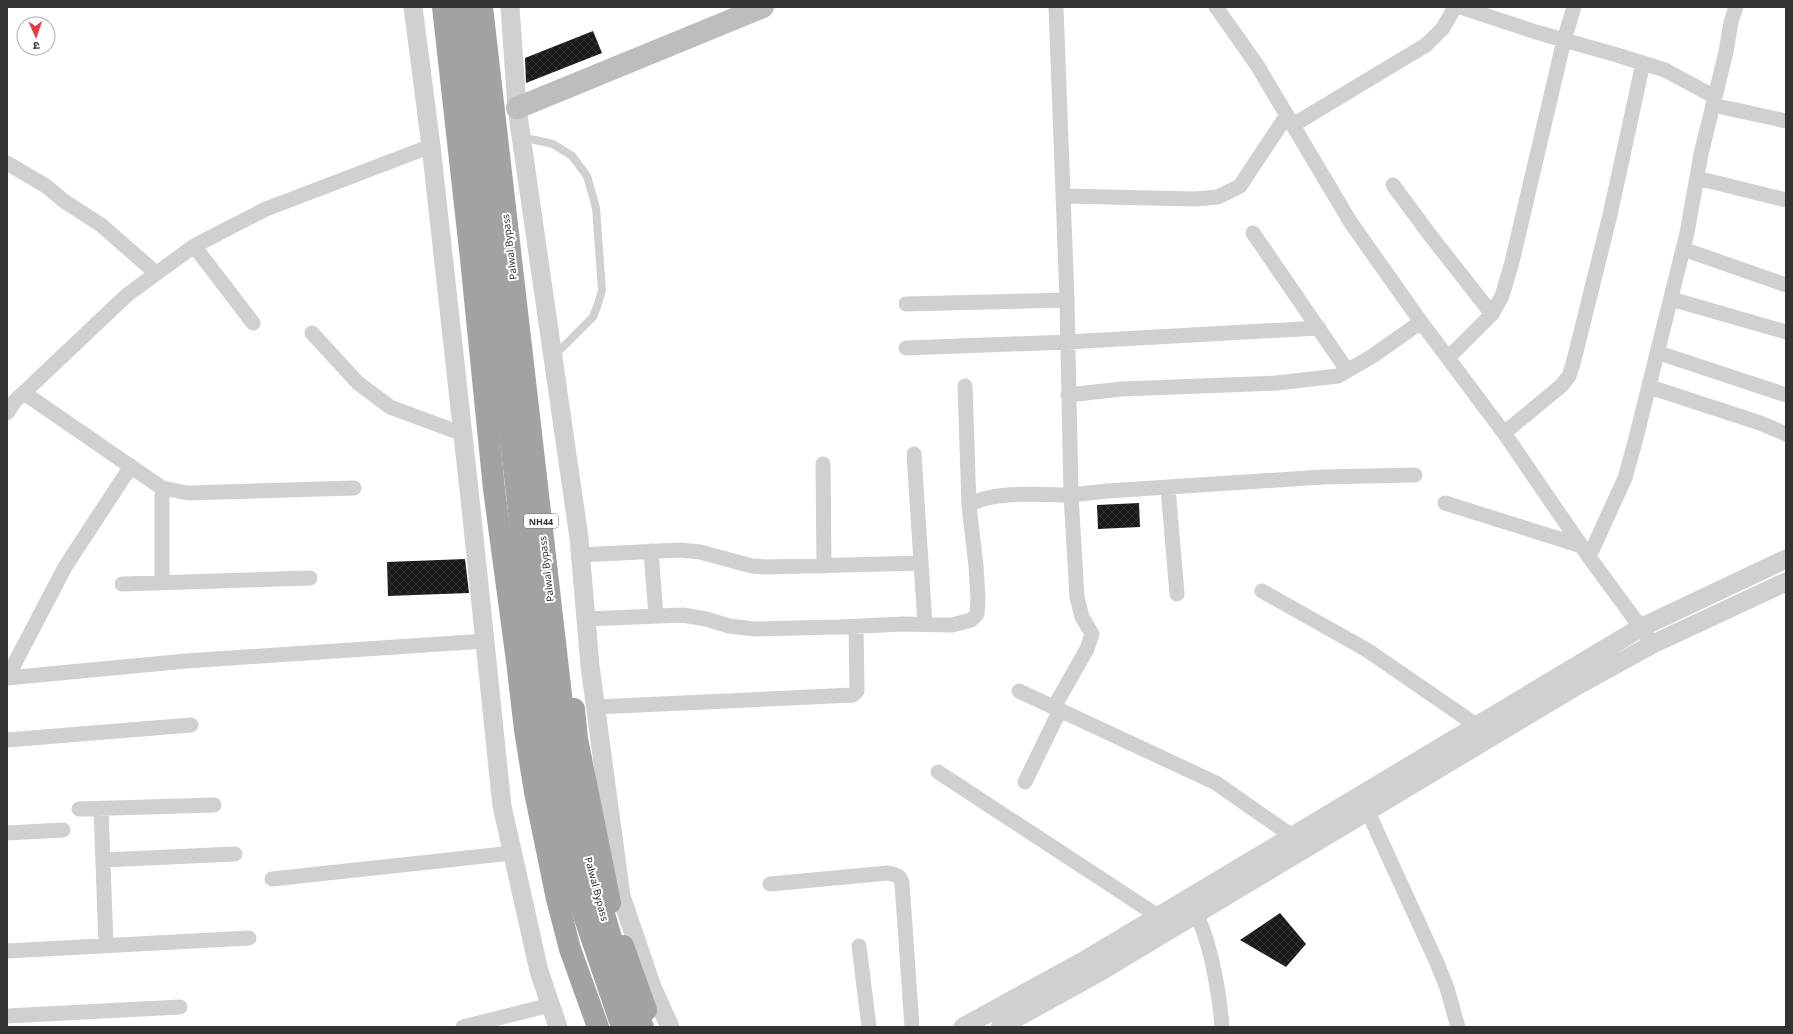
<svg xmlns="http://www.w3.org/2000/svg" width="1793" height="1034" font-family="'Noto Sans','Noto Sans Devanagari',sans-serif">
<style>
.building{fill:url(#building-cross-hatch)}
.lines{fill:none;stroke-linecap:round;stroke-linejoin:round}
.service{stroke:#d0d0d0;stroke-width:8}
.minor{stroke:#d0d0d0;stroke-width:15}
.tertiary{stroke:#d0d0d0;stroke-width:19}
.secondary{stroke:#bdbdbd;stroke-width:22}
.trunk{stroke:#a2a2a2;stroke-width:22}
.trunk-bridge{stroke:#a2a2a2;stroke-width:22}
.labels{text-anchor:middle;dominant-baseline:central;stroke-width:4;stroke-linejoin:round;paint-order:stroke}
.shield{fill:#fff;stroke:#707070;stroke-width:1}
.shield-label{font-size:9px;font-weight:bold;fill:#333}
.street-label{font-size:10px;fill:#333;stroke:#fff}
</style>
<defs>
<pattern id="building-cross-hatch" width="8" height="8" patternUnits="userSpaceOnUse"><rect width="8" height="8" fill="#1a1a1a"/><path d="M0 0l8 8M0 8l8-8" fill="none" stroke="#333"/></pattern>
</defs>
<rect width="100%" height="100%" fill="#fff"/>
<path class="building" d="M593 31 602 53 526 83 525 58Z
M1139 503 1140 527 1098 529 1097 505Z
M465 559 469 593 388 596 387 562Z
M1280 913 1306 944 1286 967 1240 940Z"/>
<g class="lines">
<path class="service" d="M521 137 553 144 572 156 587 176 596 208 602 290 598 304 593 317 554 356"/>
<path class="minor" d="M1460 7 1536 32 1617 55 1665 70 1715 97
M1713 105 1786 121
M1293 125 1426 45 1443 28 1455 7
M7 163 46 186 64 201 101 225 156 273
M1697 178 1786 200
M1393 185 1430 235 1492 314
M1064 196 1195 199 1218 197 1240 186 1287 115
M1253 233 1347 370
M194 246 253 323
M1683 249 1786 285
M1671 299 1786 332
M906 304 1067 300
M1421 322 1504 433 1589 557
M312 333 358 383 390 407 463 434
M906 348 1067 342 1319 328
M1659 353 1786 395
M1448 358 1492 314 1502 296 1512 262 1564 40 1574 7
M965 386 969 506
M1650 387 1760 423 1786 434
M24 393 162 488 188 493 354 488
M1068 395 1122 389 1276 383 1338 376 1371 357 1421 322 1351 223 1257 65 1216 7
M7 413 15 401 127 295 194 246 266 209 431 146
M1504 433 1561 386 1569 376 1573 364 1610 215 1643 63
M914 454 925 624
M823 464 824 566
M162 488V583
M1168 488 1177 594
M1445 503 1582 546
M651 551 656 616
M580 555 680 550 700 552 752 566 766 567 921 563
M122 584 310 578
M1262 591 1367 650 1476 725 1484 732
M586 619 683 615 706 619 729 626 755 629 840 627 903 624 952 625 971 620 977 614 978 599 976 566 969 506C988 490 1046 495 1071 495L1067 300 1056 7
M1647 636 1589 557 1625 478 1635 442 1687 233 1701 154 1726 52 1731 22 1736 7
M7 678 186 661 485 641
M7 678 65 567 131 466
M1019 691 1216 783 1292 836
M596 707 853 695 857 691V688L856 627
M1054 707 1087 649 1092 634 1082 617 1077 597 1071 495 1107 491 1323 477 1415 475
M7 740 191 725
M938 772 1158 916
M1025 782 1060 710
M1362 802 1368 812 1437 963 1447 988 1458 1027
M79 809 214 805
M101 809 106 945
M7 833 63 830
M103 860 235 854
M272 879 512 853
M770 884 888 873C896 875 900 875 902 883L912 1027
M1191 904C1210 936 1219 990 1222 1027
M859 946 869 1027
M7 951 249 938
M7 1016 180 1007
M463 1027 550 1005"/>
<path class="tertiary" d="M413 7 431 146 471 508 502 806 539 971 558 1027
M510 7 517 108 579 538 590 666 621 896 652 987 670 1027
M963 1027 1087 959 1640 628 1786 559
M1000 1027 1096 974 1573 688 1653 644 1786 582"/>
<path class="secondary" d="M517 108 763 7"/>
<path class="trunk" d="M443 7 471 259 494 489 517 661 525 730 535 792 557 899 570 949 598 1027
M574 709 577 739 610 903
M623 946 646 1010"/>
<path class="trunk-bridge" d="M461 7 535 650 555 786 578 898 622 1027
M482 7 567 747 592 873 624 982 643 1027"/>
</g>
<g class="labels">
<rect class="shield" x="524" y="514" width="34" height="14" rx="3"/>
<g class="shield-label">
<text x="541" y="521">NH44</text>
</g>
<g class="street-label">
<text transform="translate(509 247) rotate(-97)">Palwal Bypass</text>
<text transform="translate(546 569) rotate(-97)">Palwal Bypass</text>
<text transform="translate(597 889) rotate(75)">Palwal Bypass</text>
</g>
</g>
<rect width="1793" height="1034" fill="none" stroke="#333333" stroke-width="16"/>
<g transform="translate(36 36) rotate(177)"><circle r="19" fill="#ffffff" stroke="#adadad"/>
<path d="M0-3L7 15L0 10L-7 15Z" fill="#e63946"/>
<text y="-6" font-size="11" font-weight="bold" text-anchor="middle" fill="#333333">उ</text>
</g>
</svg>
